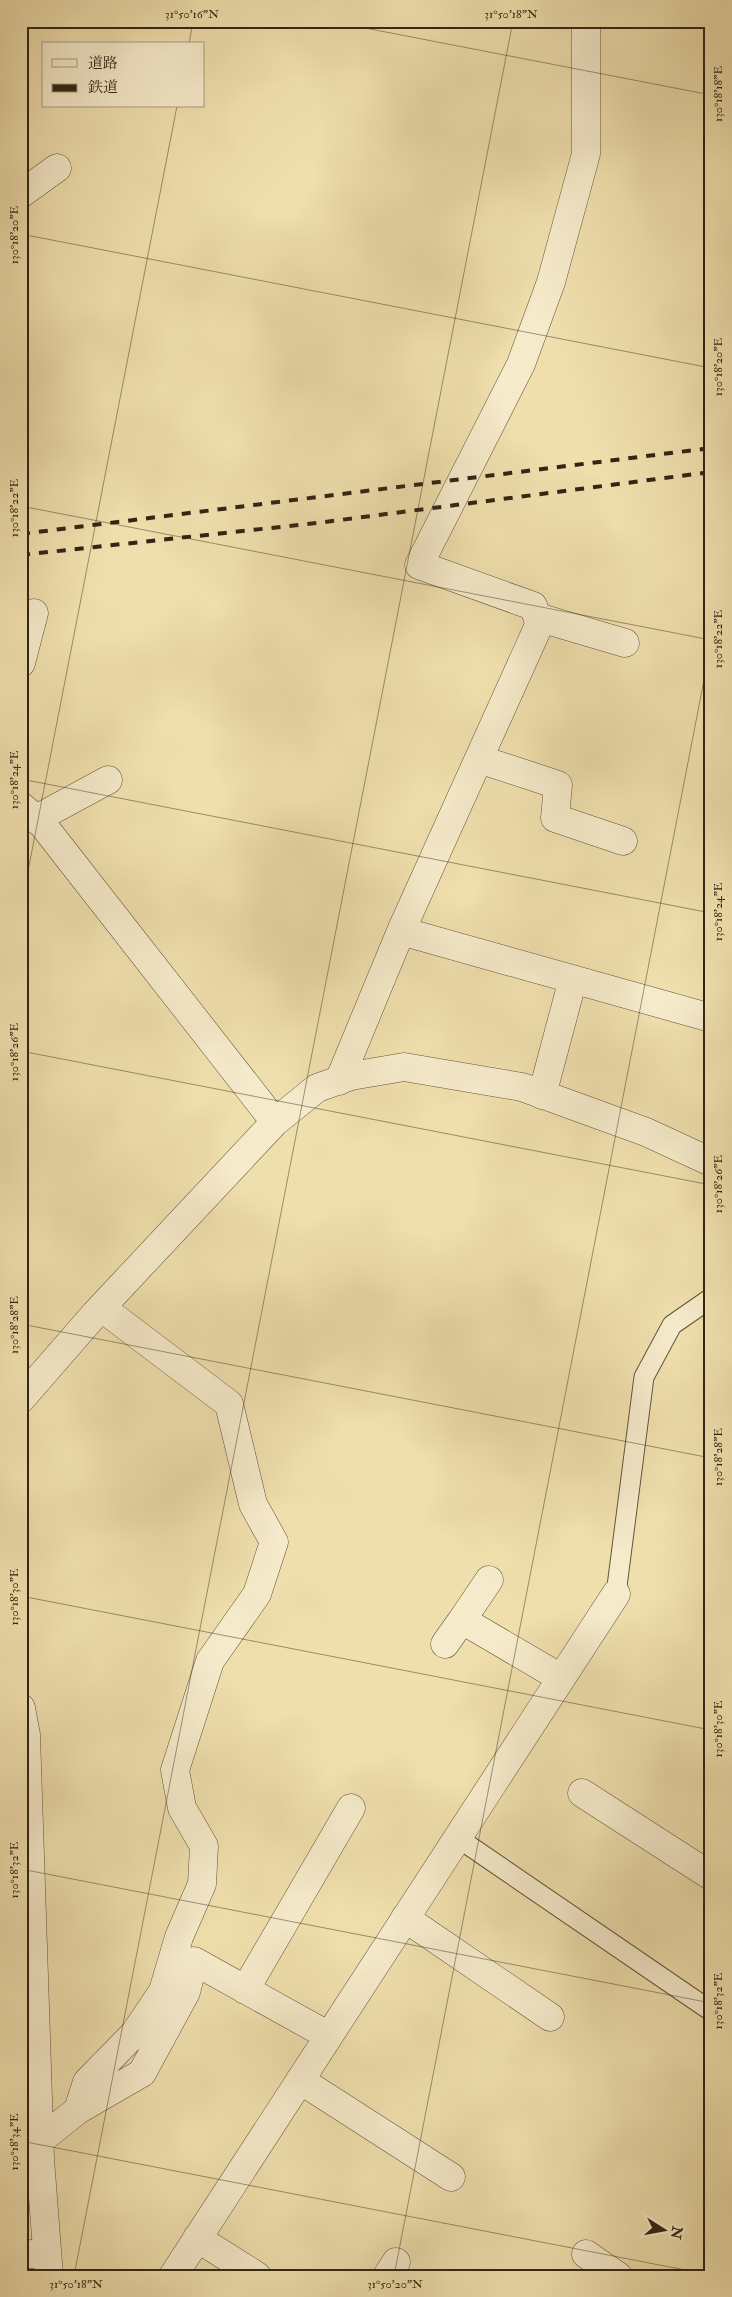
<svg xmlns="http://www.w3.org/2000/svg" width="732" height="2297" font-family="'IM FELL Double Pica','Noto Serif JP',serif">
<style>
.lines{fill:none;stroke-linecap:round;stroke-linejoin:round}
.lane-casing{stroke:#61543a;stroke-width:21}
.street-casing{stroke:#61543a;stroke-width:29}
.secondary-casing{stroke:#322513;stroke-width:29}
.lane{stroke:#f5eaca;stroke-width:19}
.street{stroke:#f5eaca;stroke-width:28}
.secondary{stroke:#f5eaca;stroke-width:28}
.rail{stroke:#322513;stroke-width:4;stroke-dasharray:9 9;stroke-linecap:butt}
.ticks{fill:none;stroke:#322513;stroke-width:1;stroke-opacity:0.45}
.neatline{fill:none;stroke:#322513;stroke-width:2}
.ticks-label{font-size:12px;text-anchor:middle;fill:#322513}
</style>
<rect width="100%" height="100%" fill="#efdfad"/>
<filter id="stains"><feTurbulence type="fractalNoise" baseFrequency=".004" numOctaves="4"/><feColorMatrix values="0 0 0 0 .2 0 0 0 0 .09 0 0 0 0 .02 0 0 0 .5 -.17"/></filter>
<radialGradient id="worn" r=".72"><stop offset=".6" stop-color="#630" stop-opacity="0"/><stop offset="1" stop-color="#630" stop-opacity=".3"/></radialGradient>
<g class="lines">
<g class="lane-casing">
<path id="lane" d="M616 1594 644 1377 672 1325 711 1298
M458 1838 711 2011"/>
</g>
<g class="street-casing">
<path id="street" d="M21 194 57 168
M537 617 625 643
M21 663 34 613
M479 759 558 785 555 818 623 841
M21 806 43 825 275 1122
M36 819 108 780
M401 931 711 1018
M339 1081 401 931 540 623 533 606 419 565 521 364 551 282 586 154V21
M542 1095 573 979
M21 1399 95 1314 275 1122 317 1088 351 1076 404 1067 522 1087 646 1132 711 1162
M489 1580 462 1620 561 1678
M445 1644 462 1620
M21 1708 26 1735 40 2159 49 2276
M582 1793 711 1876
M405 1918 550 2017
M245 1990 351 1808
M300 2080 451 2177
M78 2110 87 2082 134 2034 163 1991 179 1937 202 1884 204 1846 182 1808 175 1770 210 1661 257 1594 274 1542 253 1504 229 1404 102 1308
M39 2141 78 2110 142 2073 186 1992 194 1961 329 2036
M197 2238 257 2276
M586 2254 618 2276
M173 2276 616 1594
M387 2276 396 2262"/>
</g>
<g class="secondary-casing">
<path id="secondary" d="M21 2255 45 2253"/>
</g>
<use href="#lane" class="lane"/>
<use href="#street" class="street"/>
<use href="#secondary" class="secondary"/>
<path class="rail" d="M21 534 711 448
M21 555 317 523 711 472"/>
</g>
<path class="ticks" d="M329 21 711 95M189 44 193 21M21 234 711 368M21 506 711 640M21 779 711 913M21 907 177 106M21 1051 711 1185M21 1324 711 1458M21 1596 711 1730M21 1869 711 2003M21 2141 711 2275M74 2276 513 21M394 2276 711 644"/>
<rect width="732" height="2297" fill="none" stroke="#efdfad" stroke-width="55"/>
<rect x="42" y="42" width="162" height="65" fill="#f5eaca" stroke="#a79b81"/>
<rect x="52" y="59" width="25" height="8" fill="#f5eaca" stroke="#a79b81"/>
<text x="88" y="68" font-size="15" fill="#322513">道路</text>
<rect x="52" y="84" width="25" height="8" fill="#322513" stroke="#a79b81"/>
<text x="88" y="92" font-size="15" fill="#322513">鉄道</text>
<g transform="translate(664 2230) rotate(101)" stroke="#f5eaca" stroke-width="4" paint-order="stroke">
<path d="M0-4L9 19L0 12L-9 19Z" fill="#322513"/>
<text y="-8" font-size="14" font-weight="bold" text-anchor="middle" fill="#322513">N</text>
</g>
<rect x="28" y="28" width="676" height="2242" class="neatline"/>
<g class="ticks-label">
<text x="192" y="18">31°50'16"N</text>
<text x="511" y="18">31°50'18"N</text>
<text transform="translate(718 94) rotate(-90)" y="4">130°18'18"E</text>
<text transform="translate(14 235) rotate(-90)" y="4">130°18'20"E</text>
<text transform="translate(718 367) rotate(-90)" y="4">130°18'20"E</text>
<text transform="translate(14 508) rotate(-90)" y="4">130°18'22"E</text>
<text transform="translate(718 639) rotate(-90)" y="4">130°18'22"E</text>
<text transform="translate(14 780) rotate(-90)" y="4">130°18'24"E</text>
<text transform="translate(718 912) rotate(-90)" y="4">130°18'24"E</text>
<text transform="translate(14 1052) rotate(-90)" y="4">130°18'26"E</text>
<text transform="translate(718 1184) rotate(-90)" y="4">130°18'26"E</text>
<text transform="translate(14 1325) rotate(-90)" y="4">130°18'28"E</text>
<text transform="translate(718 1457) rotate(-90)" y="4">130°18'28"E</text>
<text transform="translate(14 1597) rotate(-90)" y="4">130°18'30"E</text>
<text transform="translate(718 1729) rotate(-90)" y="4">130°18'30"E</text>
<text transform="translate(14 1870) rotate(-90)" y="4">130°18'32"E</text>
<text transform="translate(718 2001) rotate(-90)" y="4">130°18'32"E</text>
<text transform="translate(14 2142) rotate(-90)" y="4">130°18'34"E</text>
<text x="76" y="2288">31°50'18"N</text>
<text x="395" y="2288">31°50'20"N</text>
</g>
<rect width="100%" height="100%" filter="url(#stains)"/>
<rect width="100%" height="100%" fill="url(#worn)"/>
</svg>
